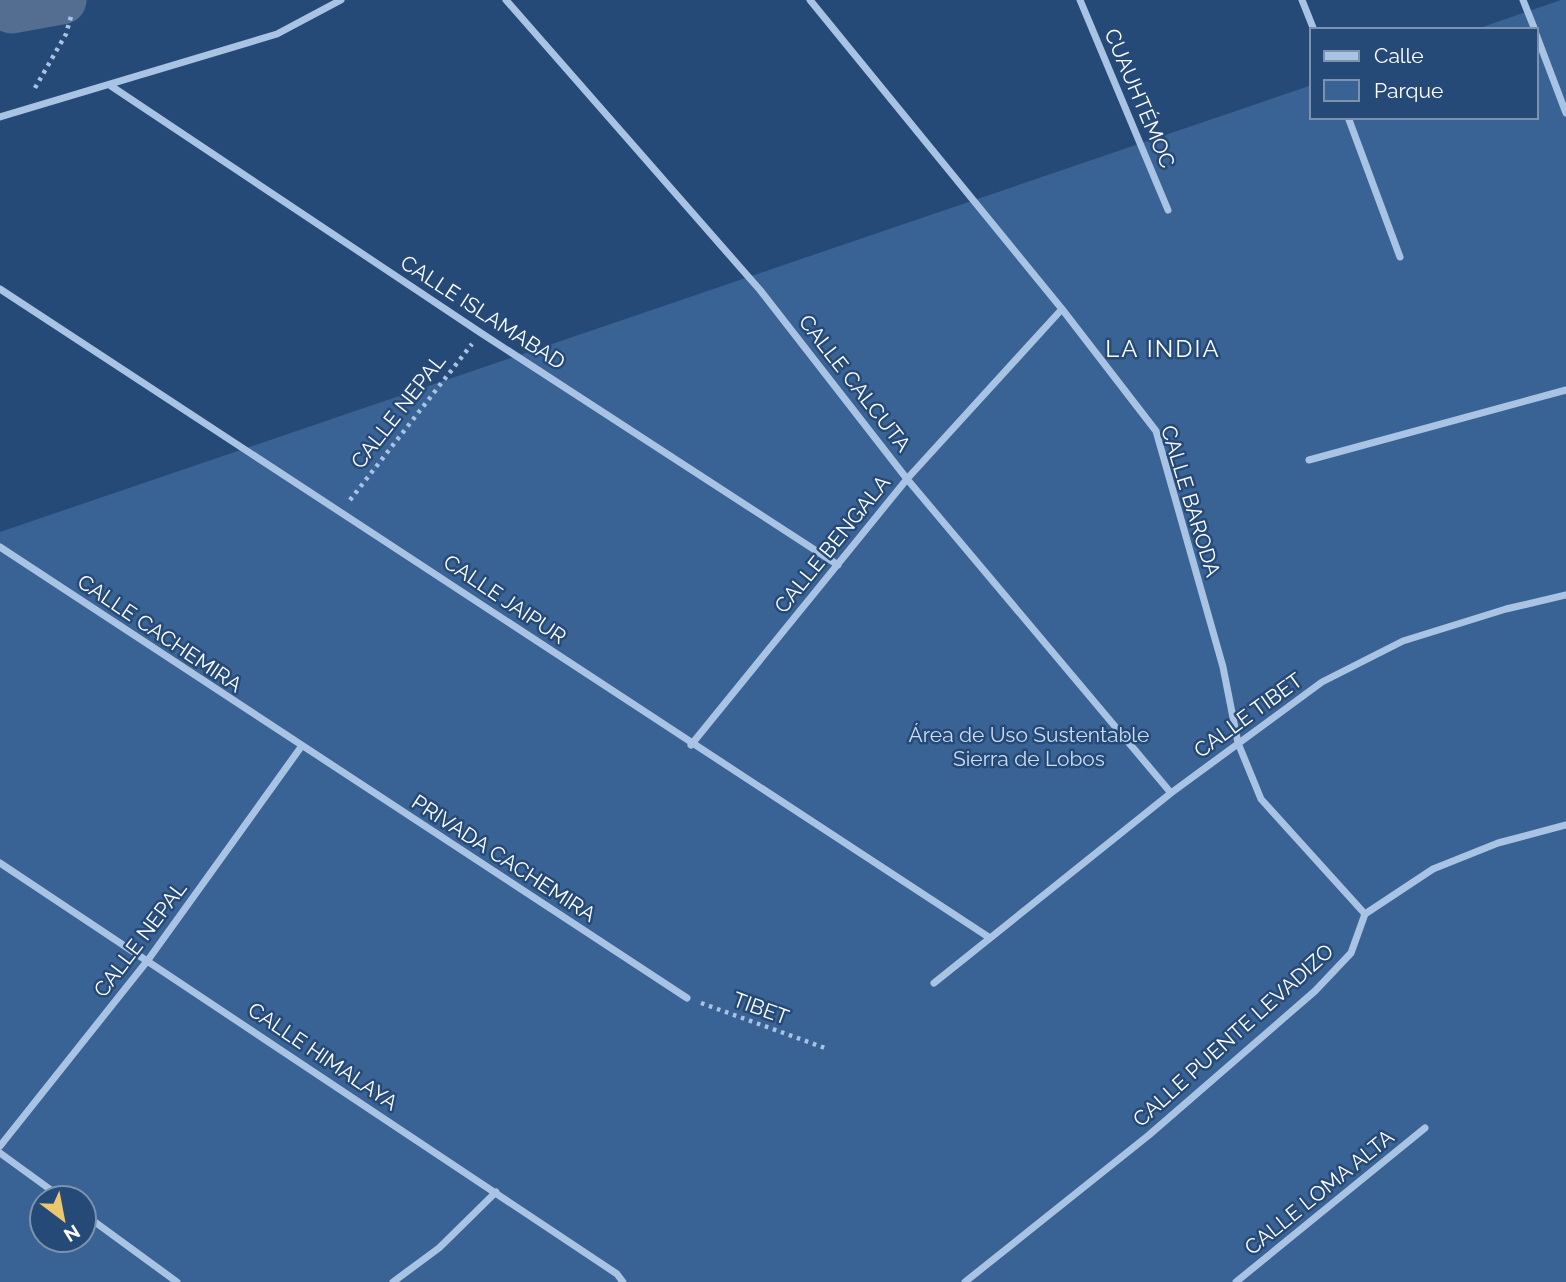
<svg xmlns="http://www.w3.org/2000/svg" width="1566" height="1282" font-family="Raleway,sans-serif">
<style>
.green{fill:#3a6395;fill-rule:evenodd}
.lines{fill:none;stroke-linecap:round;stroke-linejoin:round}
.river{stroke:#536e90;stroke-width:49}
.path{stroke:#a8c3e3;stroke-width:4.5;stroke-dasharray:3.5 5;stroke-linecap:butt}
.street{stroke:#a8c3e3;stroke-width:7}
.labels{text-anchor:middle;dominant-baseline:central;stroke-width:5;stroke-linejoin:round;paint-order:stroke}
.street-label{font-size:21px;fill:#fff;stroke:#264a78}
.park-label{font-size:21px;fill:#caddf2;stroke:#264a78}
.quarter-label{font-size:24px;letter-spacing:2px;fill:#fff;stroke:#264a78}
</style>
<rect width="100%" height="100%" fill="#264a78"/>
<path class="green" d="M1561 0H1566V1282H0V532L1312 85V117H1536V30H1474ZM42 1198H84V1240H42Z"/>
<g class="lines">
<path class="river" d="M0 5 12 9 62 0"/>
<path class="path" d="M35 88 66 34 72 13
M350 500 472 344
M701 1003 825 1048"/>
<path class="street" d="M506 0 760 290 907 479 1171 793
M810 0 1062 309 1156 431 1223 667 1238 743 1261 799 1365 914
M1080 0 1168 210
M1302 0 1314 30
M1523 0 1535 30
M1536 34 1566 113
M111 86 481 333 838 565
M0 117 277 34 341 0
M1348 117 1400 257
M0 289C331 503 658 724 990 938
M1309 460 1566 390
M0 547 687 998
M691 745 907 479 1062 309
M0 863 617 1274 623 1282
M934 983 1171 793 1322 682 1403 641 1506 609 1566 595
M0 1146 148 960 301 747
M0 1153 62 1198
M84 1214 177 1282
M393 1282 439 1248 496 1192
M965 1282 1149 1135 1315 991 1351 953 1365 914 1433 869 1498 843 1566 825
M1236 1282 1425 1128"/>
</g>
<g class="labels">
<g class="street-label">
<text transform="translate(1140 98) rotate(67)">CUAUHTÉMOC</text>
<text transform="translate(483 312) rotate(33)">CALLE ISLAMABAD</text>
<text transform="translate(855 383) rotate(52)">CALLE CALCUTA</text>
<text transform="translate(398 411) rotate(-52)">CALLE NEPAL</text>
<text transform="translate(1191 501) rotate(73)">CALLE BARODA</text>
<text transform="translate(832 544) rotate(-51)">CALLE BENGALA</text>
<text transform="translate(505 599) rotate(34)">CALLE JAIPUR</text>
<text transform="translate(160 633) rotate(34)">CALLE CACHEMIRA</text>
<text transform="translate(1248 715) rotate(-36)">CALLE TIBET</text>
<text transform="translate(504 858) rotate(33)">PRIVADA CACHEMIRA</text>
<text transform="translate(140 939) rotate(-53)">CALLE NEPAL</text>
<text transform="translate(761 1008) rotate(20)">TIBET</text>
<text transform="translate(1233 1035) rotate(-42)">CALLE PUENTE LEVADIZO</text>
<text transform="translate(323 1056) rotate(34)">CALLE HIMALAYA</text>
<text transform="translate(1319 1192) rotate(-39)">CALLE LOMA ALTA</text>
</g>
<g class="park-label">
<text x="1029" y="734">Área de Uso Sustentable<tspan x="1029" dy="24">Sierra de Lobos</tspan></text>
</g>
<g class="quarter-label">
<text x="1163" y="348">LA INDIA</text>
</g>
</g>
<rect x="1310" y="28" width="228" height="91" fill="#264a78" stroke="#7d92ae" stroke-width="2"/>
<rect x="1324" y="51" width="35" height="10" fill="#a8c3e3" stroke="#7d92ae" stroke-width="2"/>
<text x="1374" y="63" font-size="21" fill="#ffffff">Calle</text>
<rect x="1324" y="80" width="35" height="21" fill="#3a6395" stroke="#7d92ae" stroke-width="2"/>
<text x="1374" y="98" font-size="21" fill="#ffffff">Parque</text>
<g transform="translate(63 1219) rotate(148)"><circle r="33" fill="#264a78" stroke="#7d92ae" stroke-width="2"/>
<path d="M0-5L12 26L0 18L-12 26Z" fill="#ebc76e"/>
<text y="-10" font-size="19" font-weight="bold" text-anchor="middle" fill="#ffffff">N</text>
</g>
</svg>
